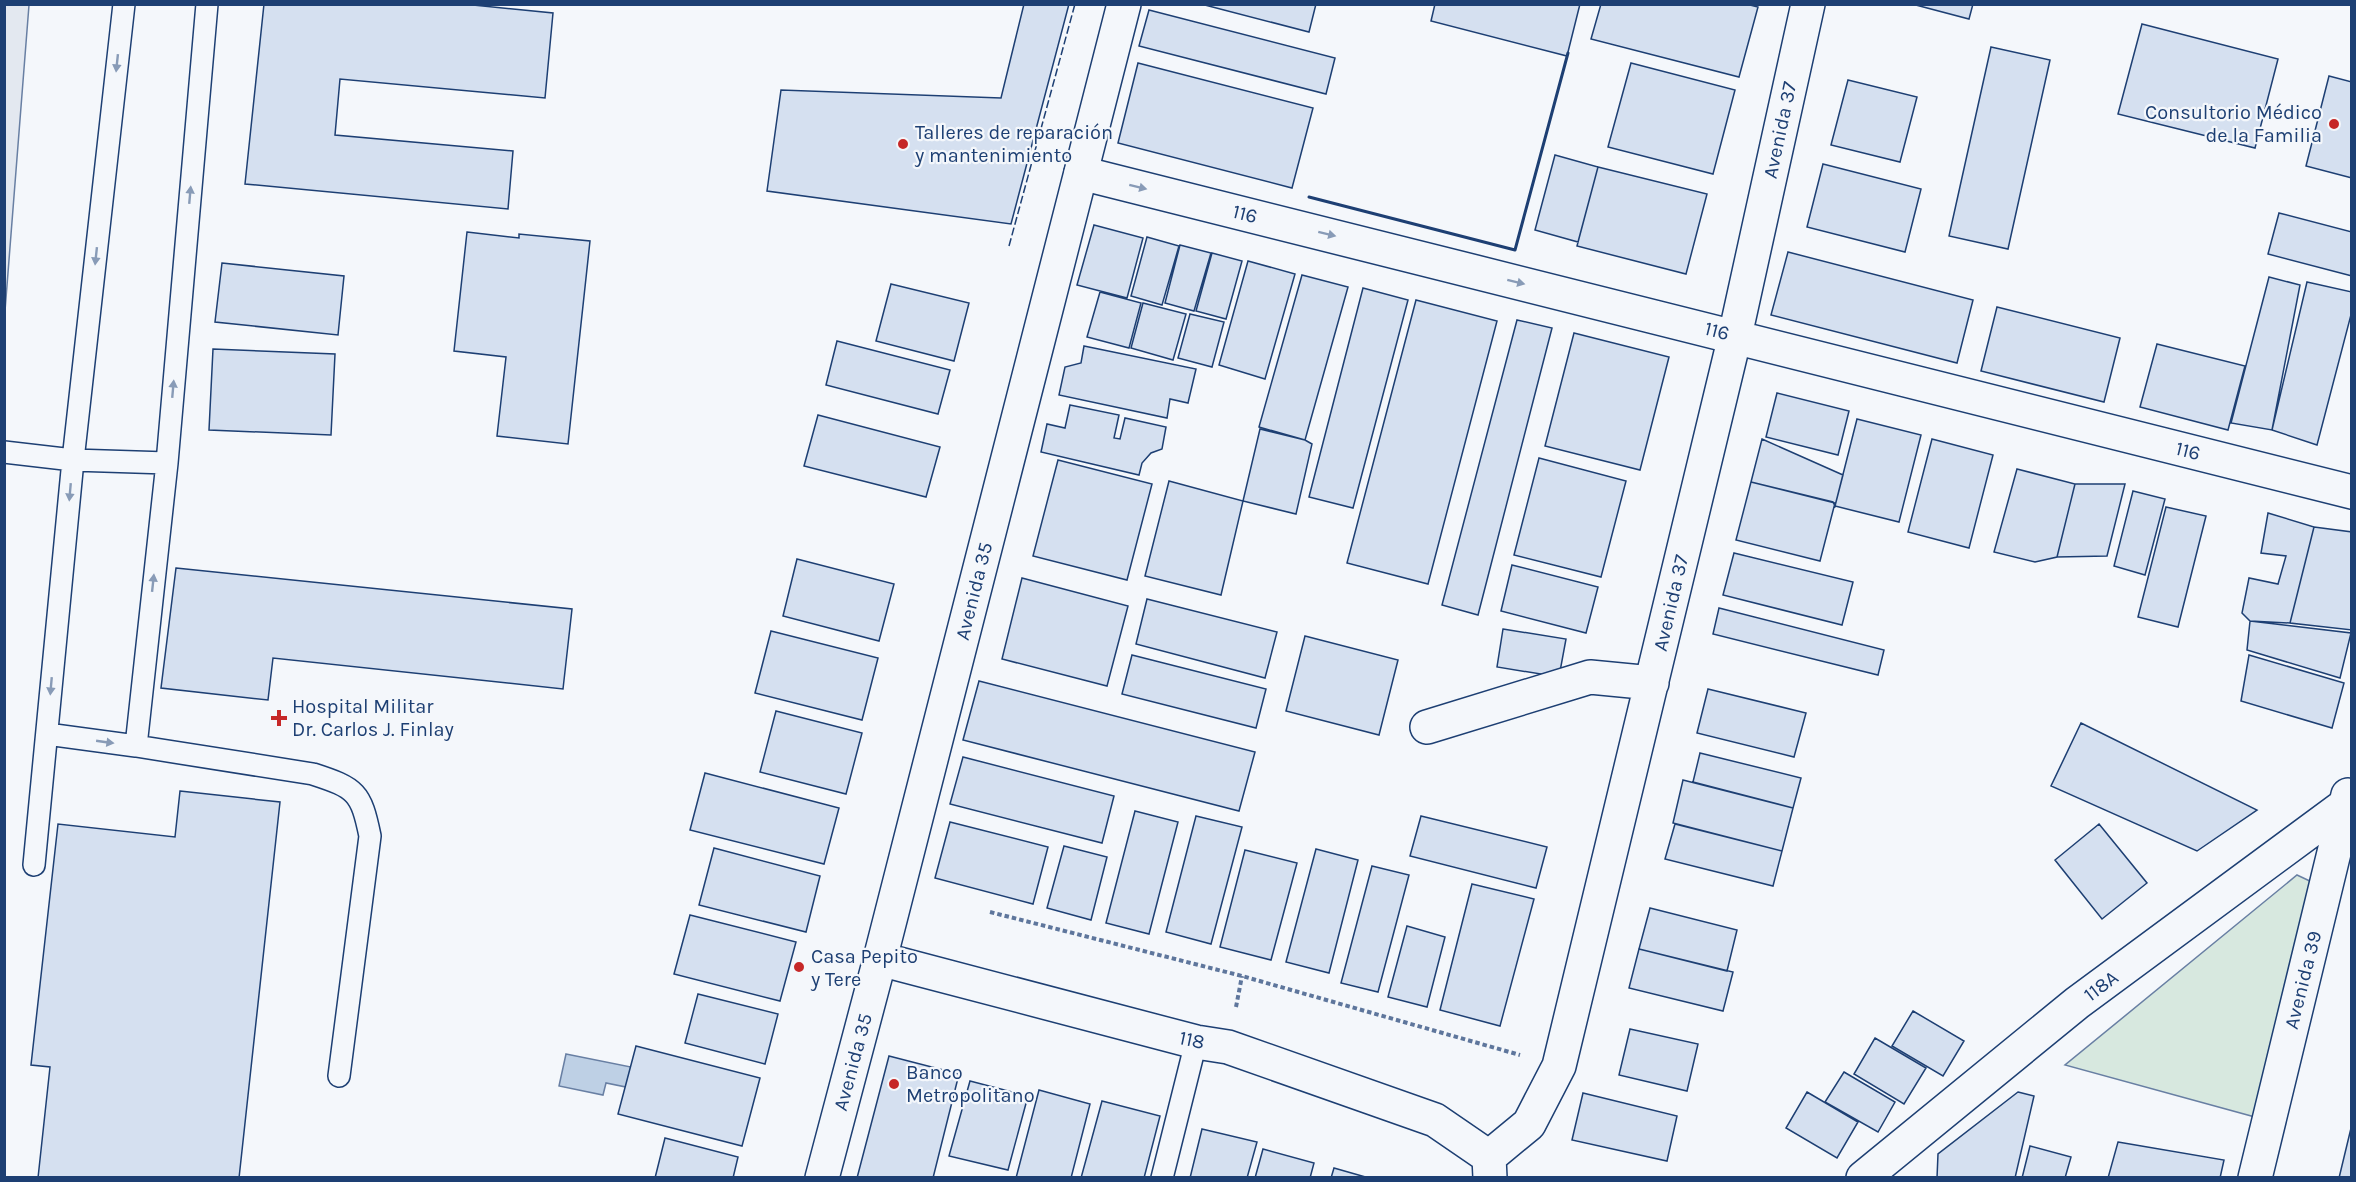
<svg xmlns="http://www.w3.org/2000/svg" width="2356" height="1182" font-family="Karla,sans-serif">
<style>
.green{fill:#d7e8df;stroke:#687fa3;stroke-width:1.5}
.parking{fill:#e3e8f0;stroke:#687fa3;stroke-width:1.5}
.water{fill:#bed0e5;stroke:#687fa3;stroke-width:1.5}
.building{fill:#d5e0f0;stroke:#1d3f73;stroke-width:1.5}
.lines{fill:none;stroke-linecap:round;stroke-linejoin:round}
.lane-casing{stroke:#1d3f73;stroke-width:24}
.street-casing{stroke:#1d3f73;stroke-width:36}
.secondary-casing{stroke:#1d3f73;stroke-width:36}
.path{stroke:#5e769c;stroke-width:4;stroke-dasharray:4.5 3;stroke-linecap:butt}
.lane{stroke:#f4f7fb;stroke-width:21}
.street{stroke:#f4f7fb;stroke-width:33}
.secondary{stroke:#f4f7fb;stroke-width:33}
.fence{stroke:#1d3f73;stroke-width:1.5;stroke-dasharray:8 3;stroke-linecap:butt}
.wall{stroke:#1d3f73;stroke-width:3}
.oneway{fill:#889bb7}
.poi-dot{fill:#c62828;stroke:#f4f7fb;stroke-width:2}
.labels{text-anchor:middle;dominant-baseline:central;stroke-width:4.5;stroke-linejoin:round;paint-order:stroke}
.poi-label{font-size:20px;fill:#1d3f73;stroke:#f4f7fb;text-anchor:start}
.street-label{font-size:20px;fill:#1d3f73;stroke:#f4f7fb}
</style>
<rect width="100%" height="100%" fill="#f4f7fb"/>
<path class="green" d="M2297 875 2314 883 2255 1117 2065 1065Z"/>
<path class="parking" d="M5 4 29 5 5 311 4 5Z"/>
<path class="water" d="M566 1054 631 1067 626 1087 606 1083 603 1095 559 1086Z"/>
<path class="building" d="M264 4H463L553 13 545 98 340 79 335 135 513 151 508 209 245 184Z
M1024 4H1069L1011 224 767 191 781 90 1001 98Z
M1201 4H1316L1309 32Z
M1435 4H1580L1567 56 1431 21Z
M1601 4H1746L1758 7 1739 77 1591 39Z
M1912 4H1973L1969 19Z
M1149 10 1335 58 1326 94 1139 46Z
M2142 24 2278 59 2255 148 2118 114Z
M1991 47 2050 60 2008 249 1949 236Z
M1138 63 1313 108 1292 188 1118 143Z
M1631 63 1735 90 1713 174 1608 147Z
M2329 76 2352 82V178L2306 166Z
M1848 80 1917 97 1900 162 1831 145Z
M1555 155 1598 167 1578 242 1535 230Z
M1823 164 1921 189 1905 252 1807 227Z
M1598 167 1707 194 1686 274 1577 246Z
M2279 213 2352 232V276L2268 254Z
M1094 225 1143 238 1127 298 1077 285Z
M467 232 519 238V234L590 241 568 444 497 436 506 357 454 351Z
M1147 237 1179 246 1162 305 1131 296Z
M1180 245 1211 253 1194 311 1165 303Z
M1788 252 1973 300 1957 363 1771 315Z
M1212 253 1242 261 1226 319 1196 311Z
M1248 261 1295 274 1265 379 1219 365Z
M222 263 344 276 338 335 215 322Z
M1302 275 1348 287 1305 440 1259 427Z
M2269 277 2300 285 2272 430 2231 423Z
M2307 282 2352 292V311L2317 445 2272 430Z
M891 284 969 303 954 361 876 341Z
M1363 288 1408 300 1353 508 1309 497Z
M1100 292 1141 303 1129 348 1087 337Z
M1416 300 1497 321 1428 584 1347 563Z
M1143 303 1186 314 1173 360 1131 348Z
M1997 307 2120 338 2104 402 1981 371Z
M1190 314 1224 322 1212 367 1178 358Z
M1517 320 1552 328 1478 615 1442 605Z
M1574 333 1669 357 1640 470 1545 446Z
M837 341 950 370 938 414 826 385Z
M2157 344 2245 366 2228 430 2140 407Z
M1084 346 1196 369 1188 403 1170 399 1167 418 1059 395 1065 367 1081 363Z
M213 349 335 354 331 435 209 430Z
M1777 393 1849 411 1838 455 1766 437Z
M1070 405 1119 415 1114 438 1120 439 1125 418 1166 427 1162 449 1151 453 1142 463 1139 475 1041 452 1047 424 1065 428Z
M818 415 940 447 926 497 804 466Z
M1857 419 1921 435 1899 522 1835 506Z
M1260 429 1305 440 1312 444 1296 514 1243 501Z
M1762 439 1843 475 1835 506 1833 502 1751 482Z
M1932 439 1993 455 1969 548 1908 532Z
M1539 458 1626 481 1601 577 1514 555Z
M1058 460 1152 484 1127 580 1033 556Z
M2017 469 2075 484 2057 557 2035 562 1994 552Z
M1169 481 1243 501 1221 595 1145 576Z
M1751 482 1835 503 1820 561 1736 540Z
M2075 484H2125L2107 556 2057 557Z
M2133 491 2165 499 2145 575 2114 566Z
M2166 507 2206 516 2178 627 2138 617Z
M2268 513 2314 527 2290 623 2250 621 2242 613 2249 578 2278 584 2286 556 2261 553Z
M2314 527 2352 532V630L2290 623Z
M1734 553 1853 582 1842 625 1723 595Z
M797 559 894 584 879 641 783 616Z
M1512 565 1598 587 1586 633 1501 611Z
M176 568 572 609 563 689 273 658 268 700 161 688Z
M1022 578 1128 606 1107 686 1002 659Z
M1147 599 1277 632 1265 678 1136 644Z
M1719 608 1884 650 1878 675 1713 634Z
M2250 621 2351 633 2340 678 2247 650Z
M1503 629 1566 639 1559 677 1497 667Z
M771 631 878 658 862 720 755 693Z
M1305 636 1398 660 1379 735 1286 711Z
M1132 655 1266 689 1256 728 1122 694Z
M2249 655 2344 683 2332 728 2241 701Z
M979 681 1255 752 1239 811 963 740Z
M1708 689 1806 713 1794 757 1697 733Z
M776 711 862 733 846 794 760 772Z
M2081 723 2257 810 2197 851 2051 786Z
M1700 753 1801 778 1793 808 1693 782Z
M963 757 1114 796 1102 843 950 804Z
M705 773 839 808 824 864 690 830Z
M1683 780 1793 808 1782 851 1673 823Z
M180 791 280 802 239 1178H38L50 1067 31 1065 58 824 175 837Z
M1135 811 1178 822 1149 934 1106 923Z
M1196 816 1242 827 1211 944 1166 932Z
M1421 816 1547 847 1536 888 1410 856Z
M950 822 1048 847 1033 904 935 878Z
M1675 824 1782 851 1773 886 1665 859Z
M2099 824 2147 883 2102 919 2055 860Z
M1064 846 1107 857 1091 920 1047 908Z
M714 848 820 876 806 932 699 905Z
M1316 849 1358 860 1329 973 1286 962Z
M1245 850 1297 863 1271 960 1220 947Z
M1372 866 1409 875 1378 992 1341 983Z
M1472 884 1534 899 1500 1026 1440 1010Z
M1650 908 1737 930 1727 971 1639 949Z
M690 915 796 942 780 1001 674 974Z
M1407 926 1445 937 1427 1007 1388 997Z
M1639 949 1733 972 1723 1011 1629 988Z
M698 994 778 1014 765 1064 685 1043Z
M1913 1011 1964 1041 1943 1076 1892 1046Z
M1630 1029 1698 1044 1687 1091 1619 1075Z
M1875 1038 1926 1068 1904 1104 1854 1074Z
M636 1046 760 1078 742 1146 618 1114Z
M889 1056 959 1074 933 1178H857Z
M1844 1072 1895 1102 1878 1132 1825 1102Z
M970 1081 1028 1096 1008 1170 949 1156Z
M1039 1090 1090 1104 1071 1178H1016Z
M1807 1092 1858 1122 1837 1158 1786 1128Z
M2018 1092 2034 1096 2015 1178H1937L1938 1154Z
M1583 1093 1677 1116 1667 1161 1572 1140Z
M1102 1101 1160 1116 1144 1178H1081Z
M2352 1124V1178H2339Z
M1202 1129 1257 1142 1247 1178H1190Z
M665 1138 738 1157 733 1178H655Z
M2118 1142 2224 1160 2220 1178H2108Z
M2030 1146 2071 1157 2065 1178H2022Z
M1263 1149 1314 1163 1310 1178H1255Z
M1334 1168 1369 1178H1331Z"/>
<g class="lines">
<g class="lane-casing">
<path id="lane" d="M4 452 73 460 167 463
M47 734 136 746 167 463 207 4
M136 746 313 774C356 788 361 792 370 836L339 1076
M34 865 73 460 124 4
M1162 1178 1196 1042"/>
</g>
<g class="street-casing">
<path id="street" d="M1081 173 2352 492
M1427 727 1590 677 1652 683
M880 959 1196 1042 1228 1047 1435 1120 1489 1157
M1490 1178 1489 1157 1529 1124 1559 1066 1735 336 1808 4
M1863 1178 2077 1003 2352 800
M2255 1178 2348 795"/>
</g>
<g class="secondary-casing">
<path id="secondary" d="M822 1178 880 959 1124 4"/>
</g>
<path class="path" d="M990 912 1242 976 1520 1055
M1236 1007 1242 976"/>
<use href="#lane" class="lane"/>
<use href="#street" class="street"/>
<use href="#secondary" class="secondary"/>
<path class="fence" d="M1009 246 1075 4"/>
<path class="wall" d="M1309 197 1515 250 1568 53"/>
</g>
<defs><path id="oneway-solid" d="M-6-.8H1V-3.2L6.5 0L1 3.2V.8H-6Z" transform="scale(1.5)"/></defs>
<g class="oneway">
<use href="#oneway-solid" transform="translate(117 63) rotate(96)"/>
<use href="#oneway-solid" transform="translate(1138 187) rotate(14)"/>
<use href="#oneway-solid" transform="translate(190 195) rotate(-85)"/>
<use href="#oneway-solid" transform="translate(1327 234) rotate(14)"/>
<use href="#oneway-solid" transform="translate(96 256) rotate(96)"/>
<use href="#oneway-solid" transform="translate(1516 282) rotate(14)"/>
<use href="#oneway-solid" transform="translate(173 389) rotate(-85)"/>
<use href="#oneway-solid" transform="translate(70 492) rotate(95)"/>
<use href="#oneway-solid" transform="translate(153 583) rotate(-84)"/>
<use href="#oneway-solid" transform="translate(51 686) rotate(95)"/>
<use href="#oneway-solid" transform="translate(105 742) rotate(8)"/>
</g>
<g class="poi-dot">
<circle cx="2334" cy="124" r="6"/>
<circle cx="903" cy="144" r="6"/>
<path d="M276 709h6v6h6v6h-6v6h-6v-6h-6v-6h6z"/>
<circle cx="799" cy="967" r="6"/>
<circle cx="894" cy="1084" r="6"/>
</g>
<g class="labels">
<g class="poi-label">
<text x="2322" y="112" text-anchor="end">Consultorio Médico<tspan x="2322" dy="23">de la Familia</tspan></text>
<text x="915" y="132">Talleres de reparación<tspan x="915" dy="23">y mantenimiento</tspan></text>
<text x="292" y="706">Hospital Militar<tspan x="292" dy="23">Dr. Carlos J. Finlay</tspan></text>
<text x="811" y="956">Casa Pepito<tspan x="811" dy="23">y Tere</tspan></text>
<text x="906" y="1072">Banco<tspan x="906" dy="23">Metropolitano</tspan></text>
</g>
<g class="street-label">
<text transform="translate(1780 130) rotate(-78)">Avenida 37</text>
<text transform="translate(1245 214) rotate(14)">116</text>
<text transform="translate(1717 331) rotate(14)">116</text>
<text transform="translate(2188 451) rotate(14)">116</text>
<text transform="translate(974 591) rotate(-76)">Avenida 35</text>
<text transform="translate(1671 603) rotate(-77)">Avenida 37</text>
<text transform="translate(2303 980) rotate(-76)">Avenida 39</text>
<text transform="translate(2101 986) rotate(-37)">118A</text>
<text transform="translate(1192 1040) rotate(12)">118</text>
<text transform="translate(853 1062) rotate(-75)">Avenida 35</text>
</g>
</g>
<rect width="2356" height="1182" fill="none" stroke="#1d3f73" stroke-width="12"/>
</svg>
